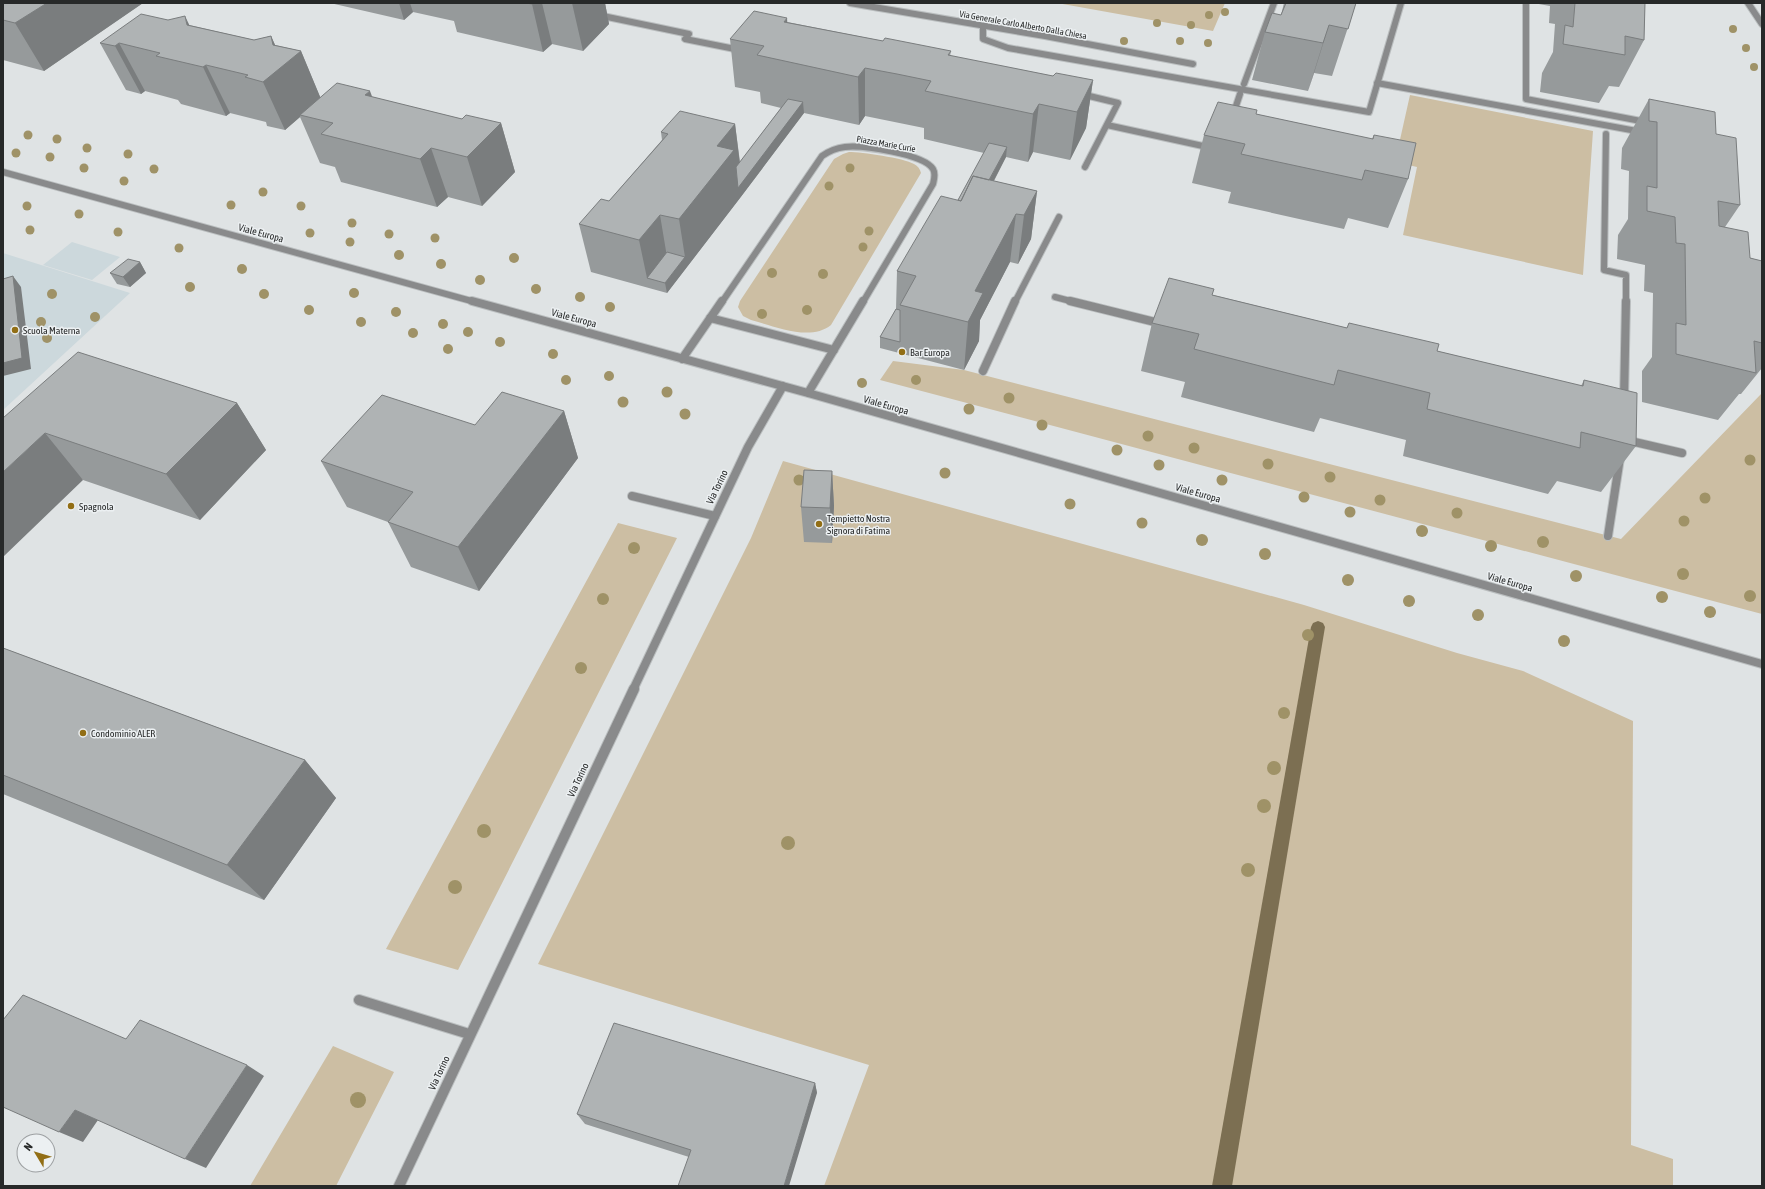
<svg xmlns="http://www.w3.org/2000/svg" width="1765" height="1189" font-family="'Asap Condensed',sans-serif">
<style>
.built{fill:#ccd8dc}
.green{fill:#ccbea3}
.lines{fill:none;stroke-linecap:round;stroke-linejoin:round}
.stream{fill:#7c6f52;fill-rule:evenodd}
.service-far2-casing{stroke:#babebf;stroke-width:8}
.service-far1-casing{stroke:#babebf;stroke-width:10}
.service-casing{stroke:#babebf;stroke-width:12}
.minor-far2-casing{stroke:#babebf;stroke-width:8}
.minor-far1-casing{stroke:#babebf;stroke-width:10}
.minor-casing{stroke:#babebf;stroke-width:12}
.service-far2{stroke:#898a8b;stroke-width:6}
.service-far1{stroke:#898a8b;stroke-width:8}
.service{stroke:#898a8b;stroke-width:10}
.minor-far2{stroke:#898a8b;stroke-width:6}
.minor-far1{stroke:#898a8b;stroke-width:8}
.minor{stroke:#898a8b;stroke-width:10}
.tree{fill:#9f9267}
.wall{fill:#969a9b}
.shaded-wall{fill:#7a7d7e}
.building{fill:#afb3b4;stroke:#7a7d7e}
.poi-dot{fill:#926e15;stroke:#ecf0f2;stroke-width:1.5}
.labels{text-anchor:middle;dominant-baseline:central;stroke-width:3;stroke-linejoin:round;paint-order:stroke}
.far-street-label{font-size:9px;fill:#272929;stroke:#ecf0f2}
.street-label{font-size:10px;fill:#272929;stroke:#ecf0f2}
.poi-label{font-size:10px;fill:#272929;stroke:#ecf0f2;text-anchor:start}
</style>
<rect width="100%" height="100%" fill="#dfe3e4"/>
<path class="built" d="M72 242 120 257 92 280 43 265Z
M3 253 130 293 3 410Z"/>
<path class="green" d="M1057 3H1225L1213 31Z
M1410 95 1593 131 1583 275 1403 235 1417 167 1395 162Z
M849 152C861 152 904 158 914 164 918 166 920 169 921 173L831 325C810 342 774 326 751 320L743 316 738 307 740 301 834 159 843 154Z
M893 361 964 370 1621 539 1762 393V614L880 380Z
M783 461 1304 605 1457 653 1523 671 1633 721 1631 1145 1673 1159V1186H824L869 1065 538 964 751 538Z
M618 523 677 538 458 970 386 949Z
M333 1046 394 1072 336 1186H250Z"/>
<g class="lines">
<path class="stream" d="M1318 621 1323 623 1325 627 1232 1186H1212L1311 627 1313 623Z"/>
<g class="service-far2-casing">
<path id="service-far2" d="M1526 3V99L1646 122
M598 15 689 34 685 39 740 50
M983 26V39L1008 48 1369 112 1401 3
M1377 83 1642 132
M1244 84 1274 3
M1081 94 1118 103 1085 167
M1233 115 1240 94
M1107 125 1212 148
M1606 134 1604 270 1626 275V302
M1055 297 1074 302
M1015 302 1059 217"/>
</g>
<g class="service-far1-casing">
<path id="service-far1" d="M1070 301 1163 324
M983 371 1015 301
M1624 400 1626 301
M1626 440 1682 453
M632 496 715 516
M1608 536 1620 458"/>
</g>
<g class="service-casing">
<path id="service" d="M359 1000 469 1034"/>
</g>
<g class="minor-far2-casing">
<path id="minor-far2" d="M850 3 1045 36 1193 64
M1748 3 1762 24
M3 172 475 302
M722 302 822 156C829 151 837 148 845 147 862 145 924 154 933 169 936 174 934 179 933 184L863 302"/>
</g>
<g class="minor-far1-casing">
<path id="minor-far1" d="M472 301 808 393 1762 664
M710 318 834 350
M682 359 722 301
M808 393 863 301
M633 690 748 447 783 386"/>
</g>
<g class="minor-casing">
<path id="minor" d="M399 1186 634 689"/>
</g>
<use href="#service-far2" class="service-far2"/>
<use href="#service-far1" class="service-far1"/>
<use href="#service" class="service"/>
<use href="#minor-far2" class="minor-far2"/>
<use href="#minor-far1" class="minor-far1"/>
<use href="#minor" class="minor"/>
</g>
<g class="tree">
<circle cx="1225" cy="12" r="4"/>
<circle cx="1209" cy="15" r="4"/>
<circle cx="1157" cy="23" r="4"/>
<circle cx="1191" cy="25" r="4"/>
<circle cx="1733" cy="29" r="4"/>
<circle cx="1124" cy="41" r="4"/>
<circle cx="1180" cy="41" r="4"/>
<circle cx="1208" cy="43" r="4"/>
<circle cx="1746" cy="48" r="4"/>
<circle cx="1754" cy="67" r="4"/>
<circle cx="28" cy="135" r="4.5"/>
<circle cx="57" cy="139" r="4.5"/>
<circle cx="87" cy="148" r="4.5"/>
<circle cx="16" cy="153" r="4.5"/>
<circle cx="128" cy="154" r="4.5"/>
<circle cx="50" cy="157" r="4.5"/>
<circle cx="84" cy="168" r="4.5"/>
<circle cx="850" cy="168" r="4.5"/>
<circle cx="154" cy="169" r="4.5"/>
<circle cx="124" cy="181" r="4.5"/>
<circle cx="829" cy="186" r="4.5"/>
<circle cx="263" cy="192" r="4.5"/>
<circle cx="231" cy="205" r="4.5"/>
<circle cx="27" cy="206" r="4.5"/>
<circle cx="301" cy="206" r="4.5"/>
<circle cx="79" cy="214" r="4.5"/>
<circle cx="352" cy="223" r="4.5"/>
<circle cx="30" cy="230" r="4.5"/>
<circle cx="869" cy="231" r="4.5"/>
<circle cx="118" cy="232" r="4.5"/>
<circle cx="310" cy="233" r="4.5"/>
<circle cx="389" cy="234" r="4.5"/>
<circle cx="435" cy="238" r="4.5"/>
<circle cx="350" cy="242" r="4.5"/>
<circle cx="863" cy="247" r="4.5"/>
<circle cx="179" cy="248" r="4.5"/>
<circle cx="399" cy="255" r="5"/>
<circle cx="514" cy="258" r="5"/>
<circle cx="441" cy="264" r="5"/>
<circle cx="242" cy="269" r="5"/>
<circle cx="772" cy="273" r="5"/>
<circle cx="823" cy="274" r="5"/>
<circle cx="480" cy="280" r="5"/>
<circle cx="190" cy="287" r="5"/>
<circle cx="536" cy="289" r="5"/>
<circle cx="354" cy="293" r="5"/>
<circle cx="52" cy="294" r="5"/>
<circle cx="264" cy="294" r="5"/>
<circle cx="580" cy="297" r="5"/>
<circle cx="610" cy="307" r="5"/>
<circle cx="309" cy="310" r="5"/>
<circle cx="807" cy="310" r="5"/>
<circle cx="396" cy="312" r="5"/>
<circle cx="762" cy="314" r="5"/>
<circle cx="95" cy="317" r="5"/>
<circle cx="41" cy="322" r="5"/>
<circle cx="361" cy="322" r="5"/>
<circle cx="443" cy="324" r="5"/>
<circle cx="468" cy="332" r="5"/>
<circle cx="413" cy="333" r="5"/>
<circle cx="47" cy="338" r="5"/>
<circle cx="500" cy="342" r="5"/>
<circle cx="448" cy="349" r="5"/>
<circle cx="553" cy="354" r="5"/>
<circle cx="609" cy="376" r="5"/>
<circle cx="566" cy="380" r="5"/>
<circle cx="916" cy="380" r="5"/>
<circle cx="862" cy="383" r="5"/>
<circle cx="667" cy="392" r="5.5"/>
<circle cx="1009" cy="398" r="5.5"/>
<circle cx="623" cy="402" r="5.5"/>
<circle cx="969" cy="409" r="5.5"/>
<circle cx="685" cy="414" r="5.5"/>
<circle cx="1042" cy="425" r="5.5"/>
<circle cx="1148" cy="436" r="5.5"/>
<circle cx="1194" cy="448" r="5.5"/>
<circle cx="1117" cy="450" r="5.5"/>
<circle cx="1750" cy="460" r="5.5"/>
<circle cx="1268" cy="464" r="5.5"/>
<circle cx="1159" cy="465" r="5.5"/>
<circle cx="945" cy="473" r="5.5"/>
<circle cx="1330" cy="477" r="5.5"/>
<circle cx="799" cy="480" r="5.5"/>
<circle cx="1222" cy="480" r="5.5"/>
<circle cx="1304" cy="497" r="5.5"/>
<circle cx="1705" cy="498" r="5.5"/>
<circle cx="1380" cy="500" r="5.5"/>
<circle cx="1070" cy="504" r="5.5"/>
<circle cx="1350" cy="512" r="5.5"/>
<circle cx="1457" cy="513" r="5.5"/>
<circle cx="1684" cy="521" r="5.5"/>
<circle cx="1142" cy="523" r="5.5"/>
<circle cx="1422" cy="531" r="6"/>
<circle cx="1202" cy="540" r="6"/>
<circle cx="1543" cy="542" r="6"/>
<circle cx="1491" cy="546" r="6"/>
<circle cx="634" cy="548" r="6"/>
<circle cx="1265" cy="554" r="6"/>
<circle cx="1683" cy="574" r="6"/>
<circle cx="1576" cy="576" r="6"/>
<circle cx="1348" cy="580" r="6"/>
<circle cx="1750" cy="596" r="6"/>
<circle cx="1662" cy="597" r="6"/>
<circle cx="603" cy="599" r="6"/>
<circle cx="1409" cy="601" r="6"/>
<circle cx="1710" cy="612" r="6"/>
<circle cx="1478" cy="615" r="6"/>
<circle cx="1308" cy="635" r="6"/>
<circle cx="1564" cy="641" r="6"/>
<circle cx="581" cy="668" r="6"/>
<circle cx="1284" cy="713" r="6"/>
<circle cx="1274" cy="768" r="7"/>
<circle cx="1264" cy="806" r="7"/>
<circle cx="484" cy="831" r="7"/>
<circle cx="788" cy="843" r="7"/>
<circle cx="1248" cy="870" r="7"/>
<circle cx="455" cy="887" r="7"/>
<circle cx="358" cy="1100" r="8"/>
</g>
<path class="wall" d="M3 3H143L44 71 3 60Z
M330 3H605L609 24 583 51 552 44 543 52 457 32 454 21 413 12 404 20Z
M1284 3H1356L1332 76 1314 73 1308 91 1252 80 1265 32 1281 15Z
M1533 3H1645L1644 40 1619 87 1609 86 1599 103 1540 92 1542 73 1553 52 1555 24 1549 23 1550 6Z
M787 22 883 41 951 51 950 56 1053 76 1093 80 1086 128 1070 160 1033 152 1028 162 1006 157 994 181 1037 191 1031 239 1018 264 1010 262 980 320 979 341 964 370 880 348V337L896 309 897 271 958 200 984 153 924 139V128L865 116 859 125 804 113 740 198 667 293 591 272 579 224 609 201 662 140 661 132 735 124 740 162 781 108 761 103 760 92 735 87 730 39Z
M189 25 254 40 271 36 275 45 301 51 320 97H372L462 119 501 123 515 172 482 206 448 197 437 207 341 182 335 167 320 163 300 117 285 130 267 126 266 122 230 113 226 116 181 104 178 100 145 91 141 94 126 90 100 43Z
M1649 99 1716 134 1740 205 1725 227 1750 258 1762 261V368L1741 394H1739L1718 420 1642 402V371L1652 357 1653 293 1644 291 1645 265 1617 259 1618 235 1628 219 1629 171 1621 169 1622 148Z
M1256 114 1372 139 1374 135 1408 179 1388 228 1348 218 1344 229 1228 203 1231 192 1192 183 1204 135Z
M140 262 146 273 130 287 117 284 110 273Z
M1213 295 1347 328 1349 323 1437 351 1581 386 1584 380 1636 446 1601 492 1557 481 1548 494 1403 456 1406 440 1320 418 1314 432 1181 397 1185 382 1141 371 1152 323Z
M237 403 266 450 200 520 83 480 3 418Z
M564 411 578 458 479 591 411 567 388 522 347 507 321 461 475 425Z
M832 471 834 506 832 543 804 542 801 507Z
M3 648 305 760 336 798 264 900 3 794Z
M815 1083 817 1093 689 1157 585 1124 577 1114Z"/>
<path class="shaded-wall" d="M47 3H143L44 71 15 23Z
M399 3H410L413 12 404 20Z
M533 3H542L552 44 543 52 532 4Z
M572 3H605L609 24 583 51Z
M185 16 208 64 187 25Z
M787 18 790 62 784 22Z
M1329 25 1314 73 1308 91 1323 43Z
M271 36 284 65 301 51 321 99 300 115V117L285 130 263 82 273 45Z
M119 43 145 91 141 94 115 46Z
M206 65 230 113 226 116 203 67Z
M865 68V116L859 125 858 77Z
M1093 80 1086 128 1070 160 1077 112Z
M370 91 388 139 365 95Z
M803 102 804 113 740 198 667 293 665 283 685 257 679 219 717 146 735 124 741 173Z
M1039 104 1033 152 1028 162 1033 114Z
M501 123 515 172 482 206 467 157Z
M1007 147 1006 157 958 249V239Z
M431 148 448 197 437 207 420 159Z
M1037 191 1031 239 1018 264 1024 215Z
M1016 214 1010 262 980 320 979 341 964 370 968 322 975 291Z
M660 215 668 263 647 278 639 240Z
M140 262 146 273 130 287 123 277Z
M13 276 21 287 31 369 3 376V363Z
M237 403 266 450 200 520 166 474Z
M564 411 578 458 479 591 458 547Z
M45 433 83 480 3 557V472Z
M832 471 834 506 832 543 830 508Z
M305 760 336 798 264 900 227 865Z
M247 1065 264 1076 206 1168 185 1159Z
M815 1083 817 1093 789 1186H784Z
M75 1110 98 1120 83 1142 59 1132Z"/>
<path class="building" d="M3 3H47L15 23 3 20Z
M526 3H533L532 4Z
M1286 3H1356L1348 29 1329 25 1323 43 1265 32 1272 13 1281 15Z
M1575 3H1645L1644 40 1625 36V55L1563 44 1565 25 1573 27Z
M754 11 787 18 784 22 883 41 885 38 951 51 948 55 1053 76 1056 73 1093 80 1077 112 1039 104 1033 114 925 91 931 81 897 74 865 68 858 77 757 55 764 46 730 39Z
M141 14 168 20 185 16 187 25 254 40 271 36 273 45 301 51 263 82 245 77 248 75 206 65 203 67 156 56 160 53 119 43 115 46 100 43Z
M337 83 370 91 365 95 462 119 466 115 501 123 467 157 431 148 420 159 321 134 333 123 300 115Z
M788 99 803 102 738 188 736 167Z
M1649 99 1715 112 1716 134 1736 138 1740 205 1718 201 1719 226 1748 232 1750 258 1762 261V343L1754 341 1756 373 1676 354V323L1686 325 1685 244 1676 243 1675 217 1647 211V186L1657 188V122L1649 121Z
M1218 102 1257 110 1256 114 1373 139 1374 135 1416 143 1408 179 1365 170 1362 180 1241 154 1245 144 1204 135Z
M680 111 735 124 717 146 734 150 679 219 660 215 639 240 579 224 601 199 609 201 668 134 661 132Z
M989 143 1007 147 989 180 973 176 961 201 958 200Z
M973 176 1037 191 1024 215 1016 214 975 291 983 293 968 322 900 305 916 276 897 271 941 196 961 201Z
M667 252 685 257 665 283 647 278Z
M128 259 140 262 123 277 110 273Z
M13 276 22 358 3 363V279Z
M1169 278 1214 289 1212 295 1347 328 1349 323 1439 344 1437 351 1583 386 1584 380 1637 393 1636 446 1581 432 1580 448 1427 409 1430 393 1338 370 1334 385 1194 349 1199 334 1152 323Z
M896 309 900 310V342L880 337Z
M78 352 237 403 166 474 45 433 3 472V418Z
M502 392 564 411 458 547 388 522 413 492 321 461 382 395 475 425Z
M804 470 832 471 830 508 801 507Z
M3 648 305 760 227 865 3 775Z
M23 995 126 1039 140 1020 247 1065 185 1159 75 1110 59 1132 3 1107V1020Z
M614 1023 815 1083 784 1186H678L691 1150 577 1114Z"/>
<g class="poi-dot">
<circle cx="15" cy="330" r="4"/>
<circle cx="902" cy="352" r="4"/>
<circle cx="71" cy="506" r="4"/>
<circle cx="819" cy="524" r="4"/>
<circle cx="83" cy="733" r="4"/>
</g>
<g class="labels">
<g class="far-street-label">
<text transform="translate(1023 25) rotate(10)">Via Generale Carlo Alberto Dalla Chiesa</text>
<text transform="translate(886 144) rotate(10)">Piazza Marie Curie</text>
</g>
<g class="street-label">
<text transform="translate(261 233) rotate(15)">Viale Europa</text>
<text transform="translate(574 318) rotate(15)">Viale Europa</text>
<text transform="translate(886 405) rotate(16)">Viale Europa</text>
<text transform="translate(717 487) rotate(-64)">Via Torino</text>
<text transform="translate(1198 493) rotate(16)">Viale Europa</text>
<text transform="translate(1510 582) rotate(16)">Viale Europa</text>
<text transform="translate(578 780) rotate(-65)">Via Torino</text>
<text transform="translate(439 1073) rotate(-65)">Via Torino</text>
</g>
<g class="poi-label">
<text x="23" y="330">Scuola Materna</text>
<text x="910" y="352">Bar Europa</text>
<text x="79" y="506">Spagnola</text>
<text x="827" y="518">Tempietto Nostra<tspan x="827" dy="12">Signora di Fatima</tspan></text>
<text x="91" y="733">Condominio ALER</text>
</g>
</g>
<rect width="1765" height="1189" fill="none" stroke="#272929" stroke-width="8"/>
<g transform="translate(36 1153) rotate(308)"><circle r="19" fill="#ecf0f2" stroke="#9da0a2"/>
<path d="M0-3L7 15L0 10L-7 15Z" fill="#926e15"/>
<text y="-6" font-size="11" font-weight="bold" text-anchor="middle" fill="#272929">N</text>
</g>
</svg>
